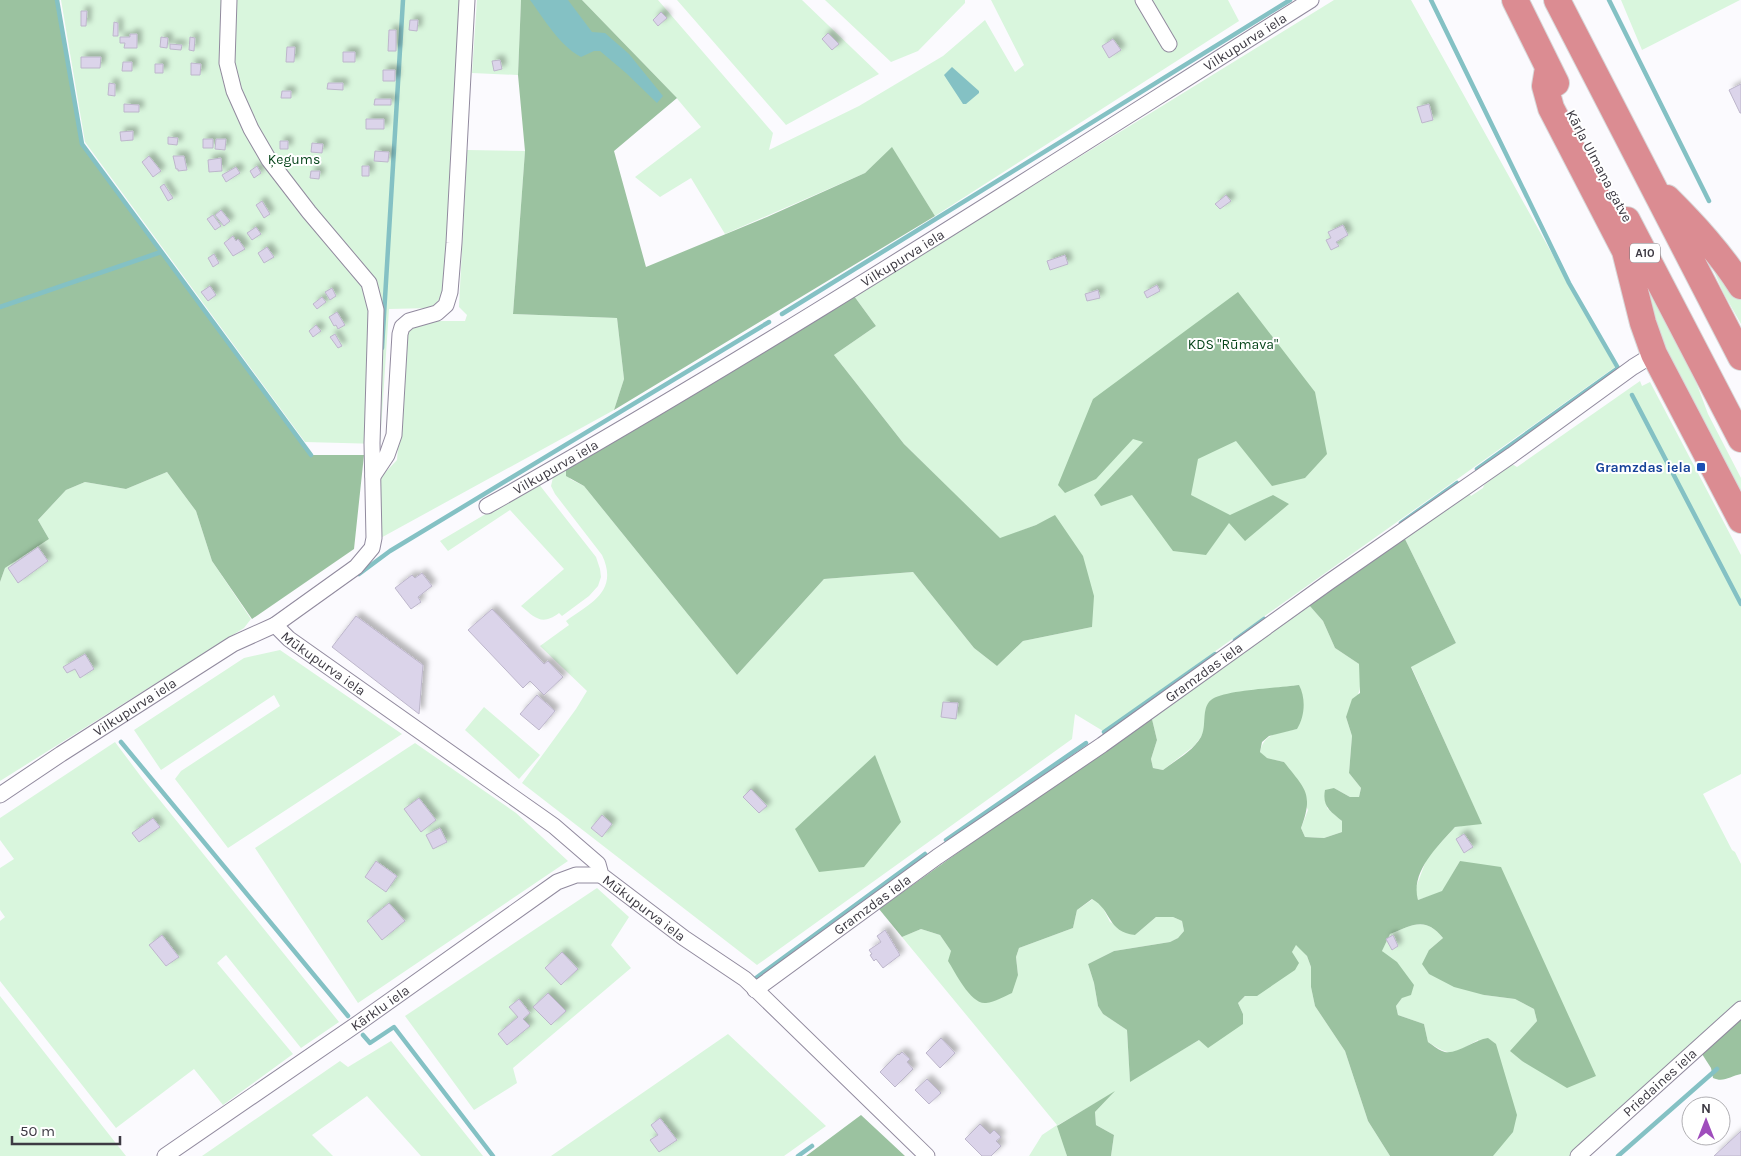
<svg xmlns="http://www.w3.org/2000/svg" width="1741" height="1156" font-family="Karla,sans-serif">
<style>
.green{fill:#d9f6dd}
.forest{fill:#9bc2a0}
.water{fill:#84c1c4}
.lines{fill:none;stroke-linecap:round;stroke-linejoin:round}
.stream{stroke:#84c1c4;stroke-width:4.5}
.building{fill:#dbd4ea;stroke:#bdb6cb;filter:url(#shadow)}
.street-casing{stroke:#918a9e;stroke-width:17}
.highway-casing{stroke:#d8d8d9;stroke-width:28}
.street{stroke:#fff;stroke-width:15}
.highway{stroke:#db8c92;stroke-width:26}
.transit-dot{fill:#1a4fb4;stroke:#fff;stroke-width:2}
.labels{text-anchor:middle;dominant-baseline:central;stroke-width:4;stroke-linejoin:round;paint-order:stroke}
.shield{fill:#fff;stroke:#77757b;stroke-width:1}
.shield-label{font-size:12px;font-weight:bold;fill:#3d3a43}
.street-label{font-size:14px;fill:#3d3a43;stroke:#fff}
.park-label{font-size:14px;fill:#08461c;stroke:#fff}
.transit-label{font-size:14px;font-weight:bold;fill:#164399;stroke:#fff;text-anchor:end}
</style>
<defs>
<filter id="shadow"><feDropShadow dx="4.5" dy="-4.5" stdDeviation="2.5" flood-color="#0004"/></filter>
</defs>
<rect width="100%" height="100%" fill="#fbfafe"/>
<path class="green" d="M61 0H464L446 291 432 308 389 309 380 444 305 442 85 142Z
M477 0H521L518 75 472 73Z
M582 0H658L773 133 769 150 859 106 943 56 985 20 1015 72 1024 65 991 0H1228L1239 21 935 216 892 148 865 173 725 234 691 178 660 197 635 177 701 127 674 95Z
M677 0H802L879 74 786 125Z
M825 0H965V3L918 51 891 62Z
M1334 0H1411L1615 367 1103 731 1075 714 1072 739 757 965 522 783 576 709 587 691 540 646 569 625 566 621C591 603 619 591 602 555L555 494 551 486 554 473 570 464V479L584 486 737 675 824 579 913 572 974 648 997 666 1023 641 1092 627 1055 516 1036 525 1000 539 904 444 834 355 876 326 854 296Z
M1621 0H1740L1642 50Z
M467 150 525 151 513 314 617 318 624 379 614 410 377 540 379 479 397 460 407 330 423 321H465L467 315 459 307Z
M1706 253 1741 296V324L1724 294Z
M1639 279H1643L1693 374 1708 414 1741 478V508L1674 379Z
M1640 381 1642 386 1650 382 1741 555V774L1703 794 1732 850 1735 852 1741 864V1002L1570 1156H1493L1478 1040C1453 1053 1454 1059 1428 1042L1424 1024 1398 1015 1396 1006 1402 998 1382 950 1390 934C1413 925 1425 916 1443 938L1429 950 1484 995 1515 999 1534 1009 1537 1021 1511 1051 1522 1061 1595 1076 1460 861 1442 892 1418 900 1415 890 1427 858 1455 827 1481 823 1411 666 1456 643 1404 537 1469 493 1471 496 1483 488 1484 485 1512 464 1517 467Z
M167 472 196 511 212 561 251 619 244 628 0 781V582L5 568 49 539 38 520 66 490 85 482 126 489Z
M538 483 596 557 600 569 601 577 598 586 589 596 562 616 559 613C542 626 535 618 521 606L564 569 510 510 448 551 440 541Z
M1309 605 1323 621 1335 648 1359 664C1363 690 1359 695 1346 717L1352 736 1349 773 1361 788 1359 797H1350L1334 788 1327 808 1342 821V832L1324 838 1305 837 1301 828 1308 810 1284 762 1266 758 1260 752C1264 732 1280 733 1297 729L1299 685 1280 688 1206 708 1205 728 1201 737 1194 746 1163 770 1153 768 1151 759 1157 740 1151 715Z
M280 650 402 734 228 848 175 779 181 771 280 706 274 695 161 770 134 730 244 658Z
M484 707 540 755 519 779 465 730Z
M115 742 142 778 339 1022 301 1048 226 955 217 963 293 1054 223 1105 194 1069 116 1128 0 981V921L5 917 0 910V868L14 859 0 840V818Z
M415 743 516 813 568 861 358 1003 255 848Z
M597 888 629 917 611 945 631 968 513 1068 517 1083 474 1110 405 1016Z
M1093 899 1101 904 1110 922 1135 935 1156 917H1173L1182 921 1184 931 1178 938 1170 942 1114 951 1088 964 1094 983 1098 1006 1103 1014 1127 1030 1130 1081 1243 1014 1238 1003 1292 952 1296 944 1307 956 1311 967V987L1315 1006 1345 1051 1368 1121 1390 1156H1111L1114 1135 1096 1125 1095 1112 1113 1093 1058 1125 1067 1156H1029L1042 1135 1057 1125 902 937 921 929 940 935 951 951 1018 975 1016 957 1019 948 1073 928 1077 910Z
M0 996 126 1156H0Z
M728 1034 826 1126 784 1156H551Z
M391 1041 483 1156H421L367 1096 312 1135 333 1156H202L340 1061 348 1067Z"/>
<path class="forest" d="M0 0H57L82 144 311 455H364L354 549 252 619 212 561 196 511 167 472 126 489 85 482 66 490 38 520 49 539 5 568 0 582Z
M521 0H582L677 98 614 151 646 267 767 217 865 173 892 147 935 216 614 410 624 379 617 318 513 314 525 151 518 75Z
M1238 292 1315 392 1327 454 1305 478 1272 486 1236 441 1198 459 1191 495 1230 515 1273 495 1289 504 1245 541 1229 523 1206 555 1173 551 1132 495 1101 506 1094 495 1143 442 1133 439 1096 479 1065 493 1058 485 1093 399Z
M854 296 876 326 834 355 904 444 1000 538 1036 525 1055 515 1083 556 1094 596 1092 627 1023 641 997 666 974 648 913 572 824 579 737 675 584 486 566 476V470L570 464Z
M1404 537 1456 643 1411 667 1482 824 1455 827C1438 846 1410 872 1418 900L1442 891 1460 861 1501 867 1596 1076 1567 1088 1522 1061 1510 1051 1537 1021 1534 1009 1515 999 1484 995 1454 987 1429 974 1422 964 1429 950 1443 938C1425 916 1413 925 1390 934L1382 951 1397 962 1414 985 1411 995 1402 998 1396 1006 1398 1015 1424 1024 1428 1042C1433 1045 1437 1049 1442 1051 1454 1057 1473 1040 1488 1038L1496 1044 1517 1115 1513 1132 1493 1156H1390L1368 1121 1345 1051 1315 1006 1311 987V967L1307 956 1296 945 1292 952 1299 963 1295 970 1257 996H1245L1238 1003 1243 1014V1024L1208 1048 1199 1040 1130 1082 1127 1030 1103 1014 1098 1006 1094 983 1088 964 1114 951 1170 942 1178 938 1184 931 1182 921 1173 917H1156L1135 935C1107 932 1112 910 1092 899L1077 910 1073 928 1019 948 1016 957 1018 975 1012 993C1005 996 995 1002 986 1003 971 1005 955 972 948 961L951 951 940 935 921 929 902 937 879 909 1151 715 1157 740 1151 759 1153 768 1163 770C1176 760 1193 751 1201 737 1207 726 1201 708 1211 700 1223 690 1280 688 1299 685 1306 698 1305 716 1297 729L1269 736 1262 742 1260 752 1267 758 1284 762C1305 789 1314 793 1301 828L1305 837 1324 838 1342 832V821C1330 811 1322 806 1325 790L1334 788 1350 797H1359L1361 788 1349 773 1352 736 1346 717 1352 699 1360 693 1359 664 1335 648 1323 621 1309 605Z
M875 755 901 822 864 867 819 872 795 829Z
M1741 1018V1074C1730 1076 1724 1083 1713 1078L1711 1068 1702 1054Z
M1115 1091 1095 1112 1096 1125 1114 1135 1111 1156H1067L1057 1126Z
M861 1115 905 1156H806Z"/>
<path class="water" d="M530 0H568L592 32 605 33 629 54 663 96 657 103 626 73 600 51H594L581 57C559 45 545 20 530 0Z
M952 67 979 91V93L966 104H963L944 75Z"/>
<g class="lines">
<path class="stream" d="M57 0 82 144 311 455
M1431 0 1569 283 1618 368 1477 469
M1609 0 1709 201
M0 307 161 252
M782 314 1290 0
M382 348 403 0
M1632 395 1741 604
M1401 523 1457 483
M359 574 390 551 769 322
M1235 640 1264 619
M1104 732 1215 654
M121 742 348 1016
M946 840 1086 743
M756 978 925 854
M363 1035 370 1043 394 1027 493 1156
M798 1156 812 1146
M1618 1156 1717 1069"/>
</g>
<path class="building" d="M81 11H87L86 26H81Z
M661 12 667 18 658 26 653 20Z
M410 20H418L417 31 409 30Z
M114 22 118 23V36H113Z
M389 30H396V51H388Z
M828 33 839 44 832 50 822 39Z
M130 34H137V48H124L125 43H120V37H130Z
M161 37 168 38 167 48 160 47Z
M190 37 195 38 194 51 189 50Z
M1113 39 1121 50 1109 58 1102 46Z
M170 44 182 45 181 50 170 49Z
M287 47H295L294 62H286Z
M343 52H355V62H343Z
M81 57H101L100 68H81Z
M500 60 502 69 494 71 492 61Z
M123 62H132V71H122Z
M191 63 201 64 200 75H191Z
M155 64H163V73H155Z
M383 70H395V81H383Z
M109 83 115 84V96L108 95Z
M328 83H343V90L327 89Z
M1741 84V113H1740L1729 90Z
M282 91H291V98H281Z
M375 99H391V105H374Z
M124 104 139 105V112H124Z
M1429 104 1433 120 1422 123 1417 107Z
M366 119H384V129H366Z
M133 131V140L121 141 120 132Z
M168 137 178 138 177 145 168 144Z
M203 139H213V148H203Z
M216 139H226L225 150 215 149Z
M280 141H288V149H280Z
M312 143 323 144 322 153 311 152Z
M375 151 389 152 388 162 374 161Z
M149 156 161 171 153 177 142 162Z
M173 156H184L187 170 178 171V169H176Z
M221 158 222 171 209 172 208 160Z
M257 166 261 173 254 178 250 171Z
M362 166H369V176H362Z
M236 167 240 173 226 182 222 175Z
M311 171H320L319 179 310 178Z
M164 184 173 198 168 201 160 187Z
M1226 195 1231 201 1220 209 1215 204Z
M262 201 270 214 264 218 256 205Z
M221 210 230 221 224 226 215 215Z
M213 215 221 226 215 230 207 219Z
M1343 225 1348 235 1336 242 1339 246 1331 250 1326 240 1331 238 1328 232Z
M256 227 261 234 252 240 247 233Z
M233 236 236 241 238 239 245 249 233 256 224 243Z
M267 247 274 257 264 263 258 253Z
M214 254 219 263 213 267 208 258Z
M1065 255 1068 264 1050 270 1047 261Z
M1157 285 1160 291 1147 298 1144 292Z
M210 286 216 295 208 301 201 292Z
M332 288 336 296 330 300 325 292Z
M1098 290 1100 298 1087 301 1085 294Z
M322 297 326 302 317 309 313 304Z
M337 312 345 325 338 329 336 325 334 326 329 317Z
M316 325 321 331 313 337 309 331Z
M335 334 342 346 338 348 330 337Z
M38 547 48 561 18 583 8 568Z
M422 573 432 586 418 597 421 602 411 609 395 588 412 575 415 578Z
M492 609 544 664 548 661 563 677 544 695 530 681 523 688 468 630Z
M356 616 423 665 419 714 332 647Z
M85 654 94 669 80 678 75 669 67 673 63 667Z
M537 695 555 711 539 730 520 714Z
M943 702 958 703 956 719 941 717Z
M751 789 767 806 759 813 743 797Z
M419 798 436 820 421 832 404 809Z
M602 815 612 824 602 837 591 828Z
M153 818 160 827 139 842 132 833Z
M440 828 447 842 433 849 426 835Z
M1464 834 1473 847 1464 853 1456 839Z
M376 861 397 876 386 892 365 877Z
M389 903 405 921 382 940 367 921Z
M885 930 900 955 883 968 876 959 874 961 870 955 872 954 869 950 881 942 877 936Z
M162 935 179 957 166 966 149 945Z
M1393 935 1398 946 1392 950 1386 939Z
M562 952 578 969 561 985 545 968Z
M548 993 566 1011 551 1025 533 1007Z
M519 999 530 1013 523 1019 530 1026 507 1045 498 1034 518 1017 509 1007Z
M941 1038 955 1053 940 1068 926 1053Z
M902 1052 910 1059 907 1062 913 1069 895 1087 880 1072 898 1054 899 1055Z
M927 1079 941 1093 929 1104 915 1090Z
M660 1118 677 1140 659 1152 650 1140 658 1135 651 1125Z
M980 1124 990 1134 994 1130 1001 1137 996 1141 1001 1146 991 1156H982L965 1139Z
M1741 1131V1156H1714Z"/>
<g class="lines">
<g class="street-casing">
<g id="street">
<path d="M1143 0 1169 44"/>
<path d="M373 476 387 455 394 435 400 334 402 327 409 321 437 313 446 305 450 292 454 243 467 0"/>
<path id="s1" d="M487 506C768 348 1038 172 1311 0"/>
<path id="s2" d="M275 625 289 639 554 826 598 864 601 875 684 938 745 979 927 1156"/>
<path id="s3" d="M0 795 61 754 233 644 275 625 356 567 372 548 374 538 372 443 376 310 369 283 309 212 269 160 251 129 234 91 227 63 229 0"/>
<path id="s4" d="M755 990 937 857 1102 745 1329 582 1512 455 1633 367 1654 354"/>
<path id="s5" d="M165 1156 360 1022 557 882 576 875H601"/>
<path id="s6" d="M1578 1156 1741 1009"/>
</g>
</g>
<g class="highway-casing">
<path id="highway" d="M1515 0 1556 83
M1557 0 1741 357
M1548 68 1545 86 1551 108 1625 251 1643 323 1654 354 1741 520
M1667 198C1695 226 1720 253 1741 286
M1627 220 1741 439"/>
</g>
<use href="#street" class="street"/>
<use href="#highway" class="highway"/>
</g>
<rect class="transit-dot" x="1696" y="462" width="10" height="10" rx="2.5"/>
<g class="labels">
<rect class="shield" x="1630" y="243.5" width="30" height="19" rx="4"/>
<g class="shield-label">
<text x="1645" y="253">A10</text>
</g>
<g class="street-label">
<text stroke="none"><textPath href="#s1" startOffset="889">Vilkupurva iela</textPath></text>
<text transform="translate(1599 166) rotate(62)">Kārļa Ulmaņa gatve</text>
<text stroke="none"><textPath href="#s1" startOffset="484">Vilkupurva iela</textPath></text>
<text stroke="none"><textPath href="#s1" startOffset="79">Vilkupurva iela</textPath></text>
<text stroke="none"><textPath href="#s2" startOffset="62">Mūkupurva iela</textPath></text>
<text stroke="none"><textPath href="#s4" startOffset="550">Gramzdas iela</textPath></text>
<text stroke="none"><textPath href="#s3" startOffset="161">Vilkupurva iela</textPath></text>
<text stroke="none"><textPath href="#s4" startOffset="145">Gramzdas iela</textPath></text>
<text stroke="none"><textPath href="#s2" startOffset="468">Mūkupurva iela</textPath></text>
<text stroke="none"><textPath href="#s5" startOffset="261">Kārklu iela</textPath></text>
<text stroke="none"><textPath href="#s6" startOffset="110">Priedaines iela</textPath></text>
</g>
<g class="park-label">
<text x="294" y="159">Ķegums</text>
<text x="1233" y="344">KDS "Rūmava"</text>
</g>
<g class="transit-label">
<text x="1691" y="467">Gramzdas iela</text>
</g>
</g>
<g transform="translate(1706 1121)"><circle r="24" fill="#ffffff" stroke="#b1b0b4"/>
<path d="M0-4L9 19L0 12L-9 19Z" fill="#9f4dbc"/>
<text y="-8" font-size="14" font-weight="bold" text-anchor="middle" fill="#3d3a43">N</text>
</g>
<path d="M12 1136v8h108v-8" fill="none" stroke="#3d3a43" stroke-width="2.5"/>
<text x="20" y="1136" font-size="15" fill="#3d3a43" stroke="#ffffff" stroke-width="4" paint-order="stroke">50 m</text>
</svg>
